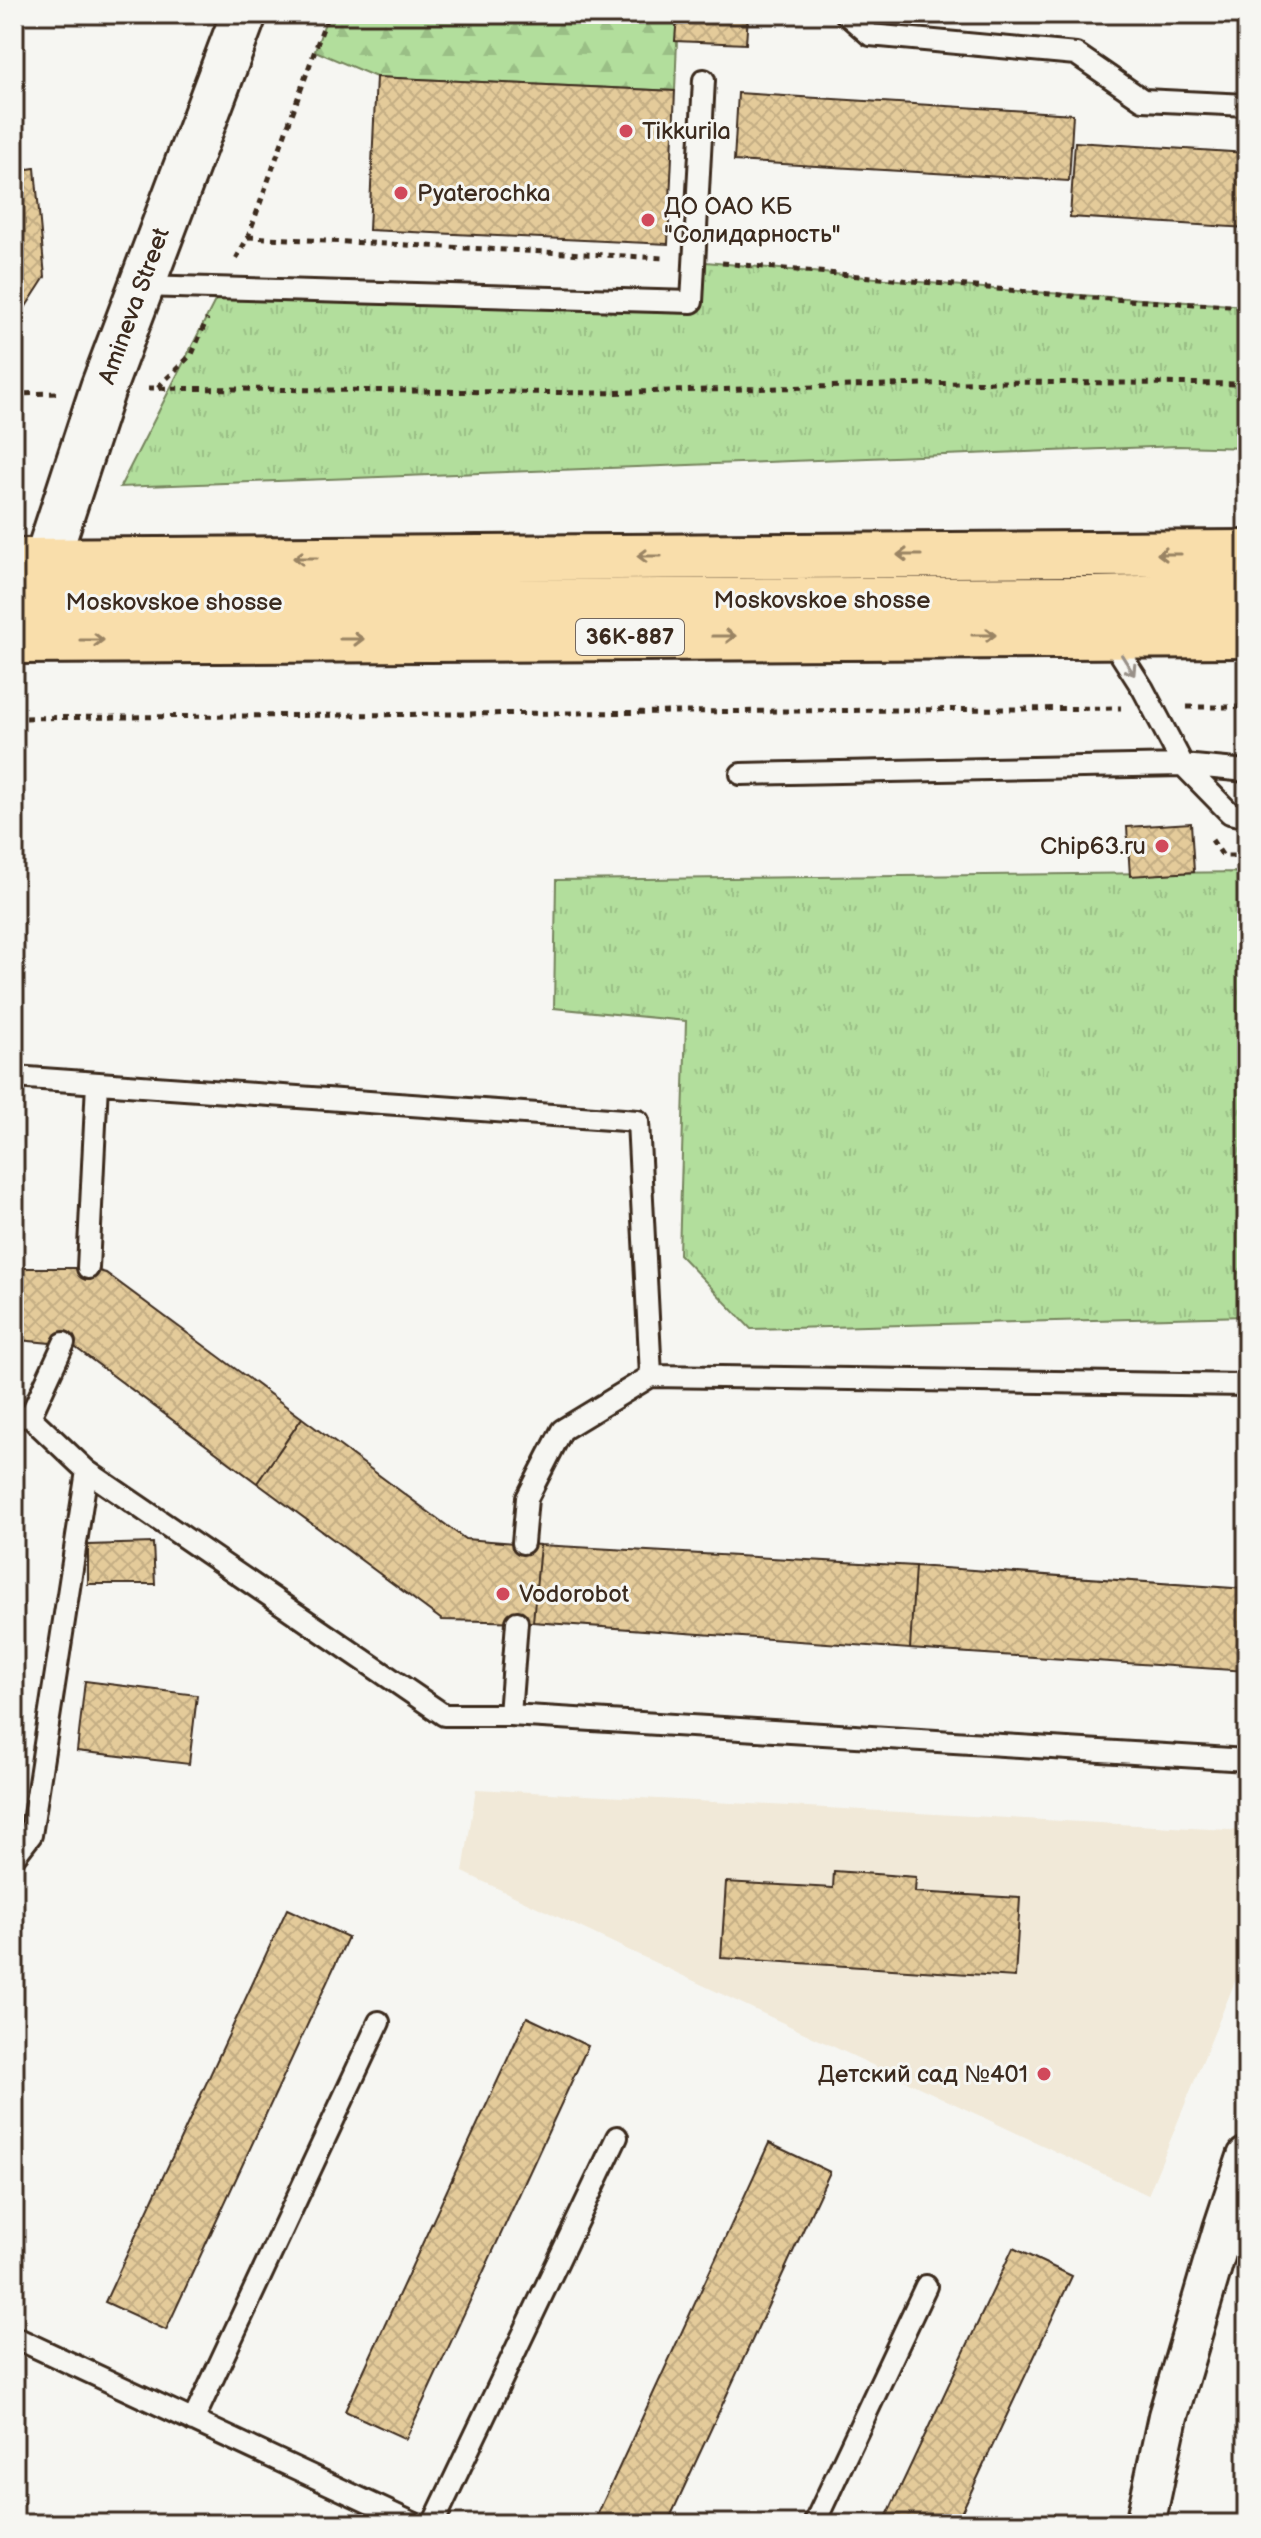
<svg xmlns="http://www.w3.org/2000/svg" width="1261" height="2538" font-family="'Balsamiq Sans',sans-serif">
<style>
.built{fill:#f1e9d8}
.grass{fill:url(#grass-tufts);stroke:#76845d;stroke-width:2}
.forest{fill:url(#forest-firs);stroke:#76845d;stroke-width:2}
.building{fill:url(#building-cross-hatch);stroke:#3b2a1e;stroke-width:2}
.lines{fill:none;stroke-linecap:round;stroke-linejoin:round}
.lane-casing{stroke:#3b2a1e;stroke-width:26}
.street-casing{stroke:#3b2a1e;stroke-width:44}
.secondary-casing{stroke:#3b2a1e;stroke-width:50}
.primary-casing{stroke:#3b2a1e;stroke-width:50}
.path{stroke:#3b2a1e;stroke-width:5;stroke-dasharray:6 6;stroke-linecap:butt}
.lane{stroke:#f6f6f2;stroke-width:20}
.street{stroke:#f6f6f2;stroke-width:38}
.secondary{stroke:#f6f6f2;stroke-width:44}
.primary{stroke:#f9deab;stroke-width:44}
.oneway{stroke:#9a8464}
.oneway2{stroke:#989088}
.poi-dot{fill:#d1495b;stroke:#f6f6f2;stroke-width:3}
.labels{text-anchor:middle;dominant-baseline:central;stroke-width:6;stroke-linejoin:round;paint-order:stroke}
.shield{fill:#f6f6f2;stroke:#73675e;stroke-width:2}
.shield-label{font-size:22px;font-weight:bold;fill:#3b2a1e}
.poi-label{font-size:24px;fill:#3b2a1e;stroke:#f6f6f2;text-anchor:start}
.street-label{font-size:24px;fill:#3b2a1e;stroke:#f6f6f2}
</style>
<defs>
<pattern id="grass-tufts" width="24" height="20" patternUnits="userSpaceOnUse" patternTransform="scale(2)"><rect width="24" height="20" fill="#b2de9c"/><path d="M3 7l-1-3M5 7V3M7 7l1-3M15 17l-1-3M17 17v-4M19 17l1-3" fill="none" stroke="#9abf86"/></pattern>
<pattern id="forest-firs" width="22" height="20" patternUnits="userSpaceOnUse" patternTransform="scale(2)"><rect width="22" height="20" fill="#b2de9c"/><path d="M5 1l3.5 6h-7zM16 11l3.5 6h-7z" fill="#9abf86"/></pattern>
<pattern id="building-cross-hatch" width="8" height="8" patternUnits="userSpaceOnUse" patternTransform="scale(2)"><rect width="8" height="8" fill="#e4cb9a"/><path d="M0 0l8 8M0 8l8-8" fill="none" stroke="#c4ae84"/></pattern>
</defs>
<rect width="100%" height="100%" fill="#f6f6f2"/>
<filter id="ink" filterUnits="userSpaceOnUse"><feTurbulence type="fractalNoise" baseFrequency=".0125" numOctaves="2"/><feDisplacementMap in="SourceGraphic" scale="16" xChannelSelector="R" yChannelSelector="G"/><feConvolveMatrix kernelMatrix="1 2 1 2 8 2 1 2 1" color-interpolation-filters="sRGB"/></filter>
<g filter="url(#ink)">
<path class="built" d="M476 1789 1247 1831V1952L1148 2195 463 1872Z"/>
<path class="grass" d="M695 261 1005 290 1247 306V448L1178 446 120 487 221 289 692 302Z
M1247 872V1316L751 1329 679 1254 686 1021 554 1008 556 880Z"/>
<path class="forest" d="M328 14H678L675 91 376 77 315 51Z"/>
<path class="building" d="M677 14H748L746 44 675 41Z
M376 77 675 91 668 244 369 230Z
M738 93 1073 114 1069 181 734 161Z
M1075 142 1247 153V228L1070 217Z
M35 168 45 277 23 311 14 312V171Z
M1191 823 1194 872 1130 876 1127 827Z
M14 1268H22L19 1340H14Z
M22 1268H88L106 1273 302 1418 257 1483 72 1345 19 1340Z
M302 1418 465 1539 540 1545 533 1622 442 1620 257 1483Z
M153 1543 155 1584H88V1545Z
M540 1545 915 1566 910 1649 533 1622Z
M915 1566 1247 1589V1671L910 1649Z
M85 1681 197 1695 189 1764 77 1751Z
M834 1871 916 1877 915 1892 1020 1898 1015 1977 721 1958 726 1882 833 1888Z
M287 1909 348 1937 166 2330 105 2302Z
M527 2017 588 2046 406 2439 345 2411Z
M769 2143 830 2172 667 2524H593Z
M1013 2248 1072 2276 956 2524H883Z"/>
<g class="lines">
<g class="lane-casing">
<path id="lane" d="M846 14 870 35 1076 54 1143 100 1247 105
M141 286 692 302 704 80
M1109 636 1143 689 1183 765 1247 771
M741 774 1183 765 1230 813 1247 817
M14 1077 638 1121 651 1376
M88 1268 97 1083
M14 1416 30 1417 87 1471 444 1715H510L1247 1760
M30 1417 64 1343
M523 1543 527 1498 562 1430 651 1376 1247 1385
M510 1715 517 1622
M14 1857 31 1835 87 1471
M14 2337 415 2524
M193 2421 379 2022
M433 2524 617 2137
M814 2524 926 2286"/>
</g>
<g class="street-casing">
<path id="street" d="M1145 2524 1168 2416 1223 2229 1247 2157"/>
</g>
<g class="secondary-casing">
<path id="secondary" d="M40 597 47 559 103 388 244 14"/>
</g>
<g class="primary-casing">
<path id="primary" d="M14 561 1247 553
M14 604 1086 599 1247 596
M14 641 1247 635"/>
</g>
<path class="path" d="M248 237 664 258
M236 259 248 237 328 14
M722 263 1093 298 1247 307
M158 387 192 354 207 319
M148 388 598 393 996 382 1247 384
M14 394 58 393
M1187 707H1247
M14 718 1121 708
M1212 840 1223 856H1247"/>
<use href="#lane" class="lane"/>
<use href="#street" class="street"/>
<use href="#secondary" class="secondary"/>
<use href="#primary" class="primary"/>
</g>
<defs><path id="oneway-shaft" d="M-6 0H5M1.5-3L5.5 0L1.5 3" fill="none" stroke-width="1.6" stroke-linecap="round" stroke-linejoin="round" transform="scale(2)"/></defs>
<g class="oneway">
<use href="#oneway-shaft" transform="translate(1169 554) rotate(180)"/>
<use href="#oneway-shaft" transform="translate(909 555) rotate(180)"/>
<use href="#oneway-shaft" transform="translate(649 556) rotate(180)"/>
<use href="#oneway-shaft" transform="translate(305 558) rotate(180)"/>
<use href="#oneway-shaft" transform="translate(984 635)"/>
<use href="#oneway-shaft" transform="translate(724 636)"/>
<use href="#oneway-shaft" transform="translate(352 639)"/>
<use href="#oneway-shaft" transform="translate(92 640)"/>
</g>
<use class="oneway2" href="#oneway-shaft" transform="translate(1128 665) rotate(58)"/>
</g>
<g class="poi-dot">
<circle cx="626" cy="131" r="8"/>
<circle cx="401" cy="193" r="8"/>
<circle cx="648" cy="220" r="8"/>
<circle cx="1162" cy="846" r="8"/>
<circle cx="503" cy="1594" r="8"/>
<circle cx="1044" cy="2074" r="8"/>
</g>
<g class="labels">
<rect class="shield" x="576" y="619" width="108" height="36" rx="6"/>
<g class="shield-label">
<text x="630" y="637">36К-887</text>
</g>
<g class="poi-label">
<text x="642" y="131">Tikkurila</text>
<text x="417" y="193">Pyaterochka</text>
<text x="664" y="206">ДО ОАО КБ<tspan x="664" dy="28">"Солидарность"</tspan></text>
<text x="1146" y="846" text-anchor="end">Chip63.ru</text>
<text x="519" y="1594">Vodorobot</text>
<text x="1028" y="2074" text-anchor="end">Детский сад №401</text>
</g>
<g class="street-label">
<text transform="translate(134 306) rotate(-70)">Amineva Street</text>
<text x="822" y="600">Moskovskoe shosse</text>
<text x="174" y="602">Moskovskoe shosse</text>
</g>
</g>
<rect width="1261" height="2538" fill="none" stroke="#f6f6f2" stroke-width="48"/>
<rect x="24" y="24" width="1213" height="2490" fill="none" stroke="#3b2a1e" stroke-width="3" filter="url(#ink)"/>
</svg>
